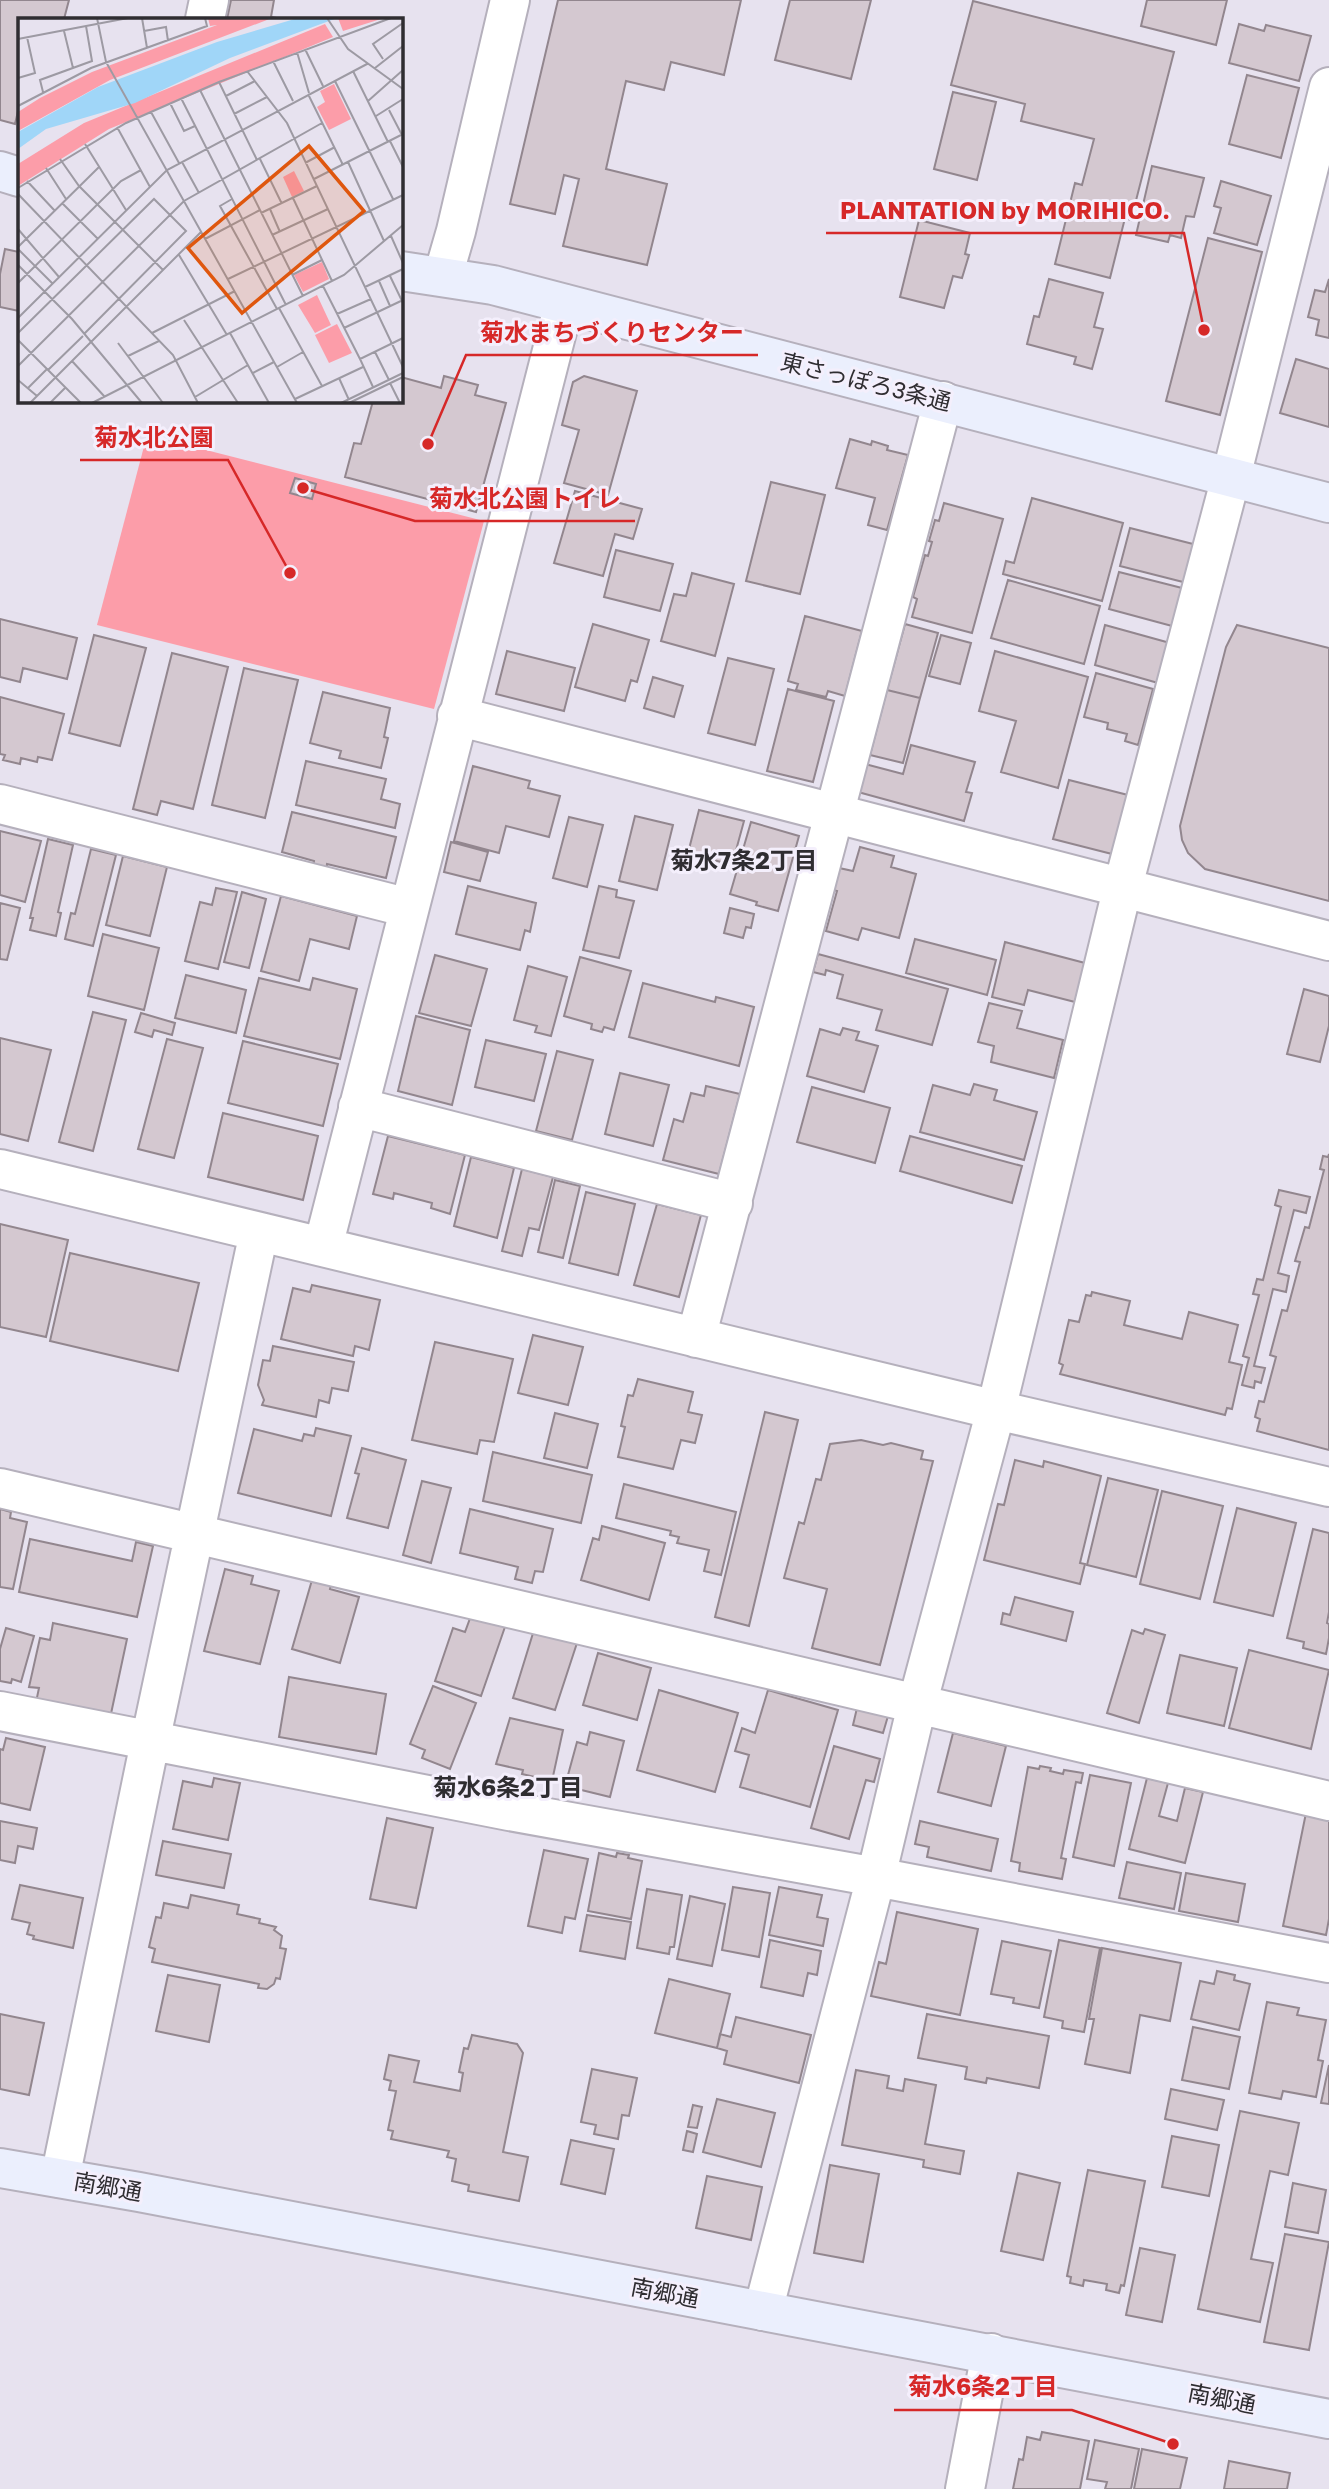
<svg xmlns="http://www.w3.org/2000/svg" width="1329" height="2489" font-family="'Golos Text','Noto Sans JP',sans-serif">
<style>
.green{fill:#fc9da9}
.building{fill:#d4c8d0;stroke:#92868e;stroke-width:2}
.lines{fill:none;stroke-linecap:round;stroke-linejoin:round}
.street-casing{stroke:#b5b0bc;stroke-width:42}
.secondary-casing{stroke:#b5b0bc;stroke-width:42}
.street{stroke:#fff;stroke-width:38}
.secondary{stroke:#ebeffd;stroke-width:38}
.labels{text-anchor:middle;dominant-baseline:central;stroke-width:6;stroke-linejoin:round;paint-order:stroke}
.street-label{font-size:23px;fill:#2f2d31;stroke:#f4effc}
.neighbourhood-label{font-size:24px;font-weight:bold;fill:#2f2d31;stroke:#f4effc}
.inset-road{fill:none;stroke:#9d9aa3;stroke-width:2}
.view{fill:#df570e;fill-opacity:0.15;stroke:#df570e;stroke-width:3.5}
.inset-edge{fill:none;stroke:#2f2d31;stroke-width:3.5}
.leader{fill:none;stroke:#d62828;stroke-width:2.5}
.callout-dot{fill:#d62828;stroke:#f4effc;stroke-width:2.5}
.callout-label{font-size:24px;text-anchor:middle;font-weight:bold;fill:#d62828;stroke:#f4effc;stroke-width:6;stroke-linejoin:round;paint-order:stroke}
</style>
<rect width="100%" height="100%" fill="#e7e2ef"/>
<path class="green" d="M147 435 484 521 434 709 97 625Z"/>
<path class="building" d="M0 0H69L64 19H19V107L15 124 0 120Z
M231 0H274L271 17 282 19H227Z
M558 0H741L724 75 671 62 664 90 626 81 606 169 667 184 647 265 563 246 579 179 564 175 555 214 510 204Z
M790 0H871L851 79 775 60Z
M1147 0H1227L1216 45 1141 26Z
M973 1 1174 52 1131 220 1125 218 1110 278 1055 264 1075 183 1082 185 1094 139 1021 121 1025 104 951 85Z
M1239 24 1264 31 1266 25 1311 36 1299 81 1229 63Z
M1247 75 1299 88 1281 158 1229 144Z
M953 92 996 102 977 180 934 169Z
M1152 166 1204 178 1194 217 1186 216 1181 238 1170 235 1168 242 1136 235Z
M1221 181 1271 196 1257 245 1214 233 1221 208 1214 206Z
M919 220 970 233 965 254 969 255 962 278 953 276 944 308 900 297Z
M1208 238 1262 252 1220 415 1166 401Z
M5 249 19 252V311L0 307V274Z
M1049 279 1103 293 1094 327 1103 329 1092 369 1074 364 1076 357 1027 344 1034 316 1039 317Z
M1329 279V338L1316 335 1319 320 1308 317 1315 290 1325 292Z
M1296 359 1329 369V427L1280 413Z
M444 376 478 385 475 395 506 403 476 512 345 477 354 443 361 444 373 401H401V377L441 388Z
M584 376 637 391 608 495 564 483 579 430 562 425 573 382Z
M850 439 871 445 872 441 888 446 887 450 908 455 887 530 868 525 875 498 836 488Z
M295 478 316 484 312 499 290 493Z
M771 482 825 495 800 594 746 581Z
M575 491 642 509 633 539 615 534 603 576 554 563Z
M1032 498 1123 523 1102 601 1003 574 1006 561 1014 563Z
M944 503 1003 519 972 633 912 617 917 599 913 597 925 555 928 556 932 542 929 541 935 520 939 521Z
M1130 528 1197 545 1187 583 1120 566Z
M616 550 673 564 660 611 604 597Z
M1119 572 1182 588 1172 626 1109 609Z
M692 573 734 584 715 656 661 641 674 594 686 596Z
M1008 580 1100 606 1084 664 991 638Z
M805 616 862 631 845 696 828 691 826 697 796 690 798 684 788 681Z
M0 619 77 638 67 679 23 668 20 682 0 677Z
M593 624 649 640 637 682 631 680 625 701 575 687Z
M905 624 938 633 920 698 887 690Z
M1105 625 1170 643 1158 683 1095 665Z
M1237 625 1329 648V901L1205 869 1188 853 1182 840 1180 826 1226 647Z
M94 635 146 648 120 746 69 733Z
M941 635 971 643 960 684 929 676Z
M507 651 575 668 564 711 496 694Z
M995 651 1088 677 1058 788 1001 772 1016 721 979 711Z
M172 653 228 667 193 809 161 801 157 815 133 809Z
M728 658 774 669 755 745 708 733Z
M244 668 298 680 265 818 212 805Z
M1096 673 1153 689 1138 745 1125 741 1127 734 1107 729 1108 723 1084 717Z
M653 677 683 686 674 717 644 708Z
M788 689 834 701 813 782 767 771Z
M887 690 920 698 903 763 870 755Z
M323 692 390 708 384 737 388 738 381 768 339 758 341 751 310 743Z
M0 697 64 714 52 760 38 757 37 762 21 758 20 764 3 760 5 755 0 754Z
M911 745 975 762 966 792 972 793 964 821 858 792 865 764 903 774Z
M306 761 386 779 381 799 400 804 395 828 296 805Z
M473 766 530 781 528 788 560 796 549 837 506 826 499 853 454 841Z
M1069 780 1128 795 1112 854 1053 839Z
M699 810 744 821 732 865 688 853Z
M292 812 396 837 386 878 327 864 326 871 313 868 314 861 282 852Z
M635 816 673 825 657 890 619 881Z
M569 817 603 825 587 887 553 878Z
M751 822 799 836 778 911 756 905 757 902 730 894Z
M0 831 41 841 25 902 0 895Z
M48 839 73 845 58 912 61 913 56 936 30 930 33 918H30Z
M451 842 488 852 480 881 444 872Z
M860 847 894 856 891 867 916 874 899 938 862 928 858 940 826 931 837 891 833 890 839 868 853 871Z
M91 849 116 855 93 946 65 939 71 913 75 914Z
M123 856 167 867 150 936 106 925Z
M468 886 536 903 530 932 525 930 520 950 456 934Z
M599 886 617 890 616 897 634 901 619 958 583 950Z
M216 888 237 892 218 969 185 961 200 902 212 905Z
M242 892 266 899 249 968 224 962Z
M281 896 357 916 349 949 310 939 299 981 261 971Z
M0 903 20 908 7 960 0 959Z
M730 908 754 914 751 928 746 927 743 938 724 933Z
M103 934 159 948 144 1010 88 996Z
M915 939 996 960 987 995 906 973Z
M1005 942 1085 963 1075 1002 1028 990 1024 1005 992 997Z
M818 954 948 989 932 1045 876 1030 882 1010 837 998 843 975 826 970 825 975 813 972Z
M435 955 487 969 471 1026 419 1013Z
M580 957 631 971 614 1030 604 1027 602 1032 591 1029 592 1024 564 1016Z
M528 966 567 977 551 1036 535 1032 537 1026 514 1020Z
M186 975 246 990 236 1033 175 1018Z
M259 978 310 990 313 978 357 989 340 1059 244 1036Z
M643 983 715 1002 716 997 754 1007 739 1066 629 1037Z
M1304 989 1329 996V1026L1320 1062 1287 1054Z
M989 1003 1022 1011 1017 1028 1063 1040 1054 1078 991 1062 994 1046 978 1042Z
M93 1012 126 1020 93 1151 59 1142Z
M141 1013 175 1023 172 1035 154 1030 152 1037 135 1032Z
M416 1016 470 1030 452 1105 398 1091Z
M843 1028 859 1032 856 1040 878 1046 864 1092 807 1076 820 1029 840 1035Z
M0 1038 51 1050 28 1141 0 1134Z
M167 1039 203 1048 174 1158 138 1149Z
M486 1040 546 1054 534 1101 475 1087Z
M243 1041 338 1064 323 1126 228 1103Z
M557 1051 593 1060 572 1140 536 1131Z
M620 1073 669 1085 653 1146 605 1134Z
M974 1084 997 1090 994 1100 1037 1112 1024 1160 920 1132 933 1085 970 1095Z
M706 1086 740 1094 719 1174 663 1160 674 1119 683 1122 691 1093 704 1096Z
M812 1087 890 1108 875 1163 797 1142Z
M223 1113 318 1136 303 1200 208 1177Z
M388 1136 465 1155 450 1214 431 1208 432 1203 394 1193 393 1199 373 1194Z
M910 1136 1022 1166 1012 1203 900 1171Z
M1329 1154V1450L1257 1431 1260 1419 1255 1417 1259 1401 1264 1402 1276 1357 1270 1355 1282 1310 1287 1311 1300 1262 1295 1261 1305 1227 1309 1228 1324 1170 1320 1169 1323 1156 1328 1157Z
M471 1157 514 1168 497 1238 454 1226Z
M522 1169 553 1177 539 1230 529 1228 522 1256 502 1251Z
M555 1180 580 1186 563 1258 538 1252Z
M1279 1190 1310 1197 1306 1213 1294 1210 1278 1273 1289 1276 1286 1292 1273 1289 1254 1366 1265 1368 1261 1383 1255 1381 1254 1388 1242 1385 1249 1358 1243 1356 1259 1295 1253 1294 1257 1279 1263 1280 1281 1207 1275 1205Z
M586 1192 635 1204 618 1275 569 1263Z
M657 1204 701 1215 679 1297 634 1285Z
M0 1224 68 1240 46 1337 0 1327Z
M70 1253 199 1283 178 1371 50 1341Z
M312 1285 380 1300 369 1350 355 1346 353 1356 281 1339 293 1288 310 1292Z
M1092 1292 1130 1301 1124 1325 1182 1339 1189 1312 1238 1325 1229 1362 1242 1365 1232 1409 1227 1408 1225 1415 1060 1374 1063 1365 1059 1363 1069 1320 1079 1322 1086 1295 1091 1296Z
M533 1335 583 1347 568 1405 518 1393Z
M435 1342 513 1359 494 1442 480 1440 477 1454 412 1440Z
M273 1346 354 1362 348 1391 332 1388 329 1403 319 1400 316 1417 262 1405 264 1400 258 1385 263 1360 270 1361Z
M638 1379 693 1392 688 1412 702 1415 695 1443 681 1440 673 1469 618 1457 625 1427 621 1426 628 1395 633 1396Z
M765 1412 798 1420 749 1626 715 1617Z
M555 1413 598 1424 587 1468 544 1458Z
M316 1428 351 1436 331 1516 238 1493 254 1429 302 1441 304 1434 314 1436Z
M861 1440 883 1445 891 1443 923 1451 921 1459 933 1461 880 1665 812 1648 827 1589 784 1578 799 1522 804 1524 816 1479 821 1480 830 1444Z
M362 1448 406 1460 388 1528 347 1518 359 1474 355 1473Z
M493 1452 592 1475 581 1523 483 1501Z
M1015 1460 1043 1467 1044 1461 1101 1476 1080 1563 1085 1564 1080 1584 984 1560 998 1504 1004 1505Z
M1108 1478 1158 1490 1136 1577 1087 1565Z
M422 1481 451 1488 431 1563 403 1555Z
M624 1484 736 1512 721 1575 704 1571 709 1550 677 1543 679 1537 670 1535 671 1531 616 1518Z
M1162 1491 1223 1506 1200 1599 1140 1584Z
M1237 1508 1296 1523 1273 1616 1214 1602Z
M0 1509 11 1512 10 1518 27 1522 13 1589 0 1587Z
M470 1509 553 1529 543 1572 535 1571 532 1583 515 1579 518 1567 460 1553Z
M602 1526 665 1543 649 1600 581 1580 593 1538 599 1540Z
M1313 1529 1329 1533V1612L1327 1623 1329 1624V1638L1326 1654 1303 1648 1304 1642 1287 1638Z
M30 1539 132 1561 136 1542 153 1546 137 1617 19 1592Z
M225 1569 253 1576 251 1584 279 1591 260 1664 204 1651Z
M312 1580 331 1585 330 1589 359 1597 340 1663 292 1649Z
M1015 1597 1073 1612 1066 1641 1001 1624 1003 1613 1010 1615Z
M472 1613 506 1624 481 1696 435 1681 453 1628 465 1632Z
M53 1623 127 1639 109 1723 35 1707 39 1688 29 1687 40 1638 50 1640Z
M6 1628 34 1636 21 1682 12 1679 11 1683 0 1681V1649Z
M1145 1629 1165 1635 1139 1723 1107 1713 1132 1630 1143 1634Z
M534 1630 577 1643 555 1710 513 1698Z
M1249 1650 1329 1670 1311 1749 1229 1728Z
M598 1653 651 1668 637 1720 583 1705Z
M1180 1655 1237 1668 1224 1726 1167 1713Z
M289 1677 386 1694 376 1754 279 1737Z
M433 1686 476 1703 450 1769 422 1758 425 1750 410 1744Z
M659 1690 738 1713 715 1792 637 1770Z
M768 1690 838 1710 810 1807 740 1787 749 1755 735 1751 742 1728 755 1733Z
M857 1708 888 1716 883 1733 853 1725Z
M510 1718 563 1730 552 1781 522 1774 523 1770 496 1764Z
M590 1732 624 1741 610 1797 565 1786 577 1742 587 1745Z
M953 1733 1006 1746 991 1806 938 1792Z
M6 1738 45 1747 30 1810 0 1803V1749L3 1750Z
M834 1746 880 1759 874 1782 866 1780 849 1839 811 1828Z
M1040 1766 1051 1768 1050 1771 1063 1774 1064 1770 1083 1773 1081 1783 1076 1782 1061 1858 1066 1859 1062 1879 1019 1871 1020 1863 1011 1861 1028 1767 1039 1769Z
M1090 1775 1131 1783 1114 1866 1073 1857Z
M214 1778 240 1783 228 1840 173 1829 183 1781 212 1787Z
M1147 1778 1168 1783 1159 1816 1177 1821 1185 1788 1203 1792 1185 1863 1129 1849Z
M1306 1813 1329 1818V1919L1326 1935 1283 1926Z
M387 1818 433 1828 416 1908 370 1899Z
M0 1821 37 1828 33 1849 18 1846 15 1863 0 1860Z
M920 1821 998 1839 991 1871 927 1857 929 1847 915 1844Z
M163 1841 231 1854 224 1888 156 1875Z
M544 1850 588 1859 575 1919 565 1917 562 1933 528 1926Z
M599 1853 616 1857 617 1853 629 1855 628 1858 642 1861 631 1919 588 1911Z
M1127 1862 1181 1873 1174 1909 1119 1898Z
M1186 1873 1245 1884 1238 1922 1179 1911Z
M20 1885 83 1898 73 1948 33 1939 34 1936 27 1934 30 1923 12 1919Z
M733 1887 770 1893 759 1957 722 1950Z
M779 1887 822 1895 817 1917 828 1919 823 1946 769 1935Z
M647 1889 682 1895 674 1947H670L669 1954 637 1948Z
M191 1895 239 1905 237 1914 260 1919 259 1923 276 1927 274 1930 282 1936 280 1948 286 1949 280 1979 276 1978 274 1984 267 1989 258 1988 259 1984 152 1962 155 1949 149 1947 156 1917 161 1918 164 1903 188 1908Z
M690 1896 725 1904 712 1966 677 1959Z
M897 1912 978 1929 960 2015 871 1996 879 1962 886 1964Z
M587 1915 631 1922 625 1959 580 1951Z
M770 1940 821 1951 817 1975 808 1973 803 1996 761 1987Z
M1059 1940 1100 1948 1084 2032 1062 2028 1063 2021 1044 2017Z
M1002 1941 1051 1951 1039 2008 1013 2003 1014 1998 991 1994Z
M1102 1948 1181 1963 1170 2021 1140 2015 1130 2073 1085 2064 1094 2019H1089Z
M1217 1971 1235 1975 1234 1980 1250 1984 1239 2030 1191 2019 1200 1981 1214 1984Z
M168 1975 220 1985 209 2042 156 2031Z
M669 1979 730 1994 717 2048 655 2033Z
M1267 2002 1299 2008 1297 2015 1326 2020 1318 2060 1323 2061 1316 2097 1283 2091 1281 2099 1249 2093Z
M0 2014 44 2023 29 2095 0 2089Z
M927 2014 1049 2036 1039 2088 987 2078 986 2083 965 2079 967 2067 918 2058Z
M736 2017 811 2035 799 2083 724 2064 727 2051 717 2048 720 2034 731 2037Z
M1193 2027 1240 2037 1229 2089 1182 2080Z
M472 2035 517 2044 523 2053 503 2152 528 2157 519 2201 468 2191 469 2185 452 2181 456 2159 447 2157 449 2151 391 2139 393 2131 388 2130 396 2091 389 2090 391 2081 384 2079 389 2055 419 2061 414 2082 460 2091 463 2073 459 2072 464 2048 468 2049Z
M1329 2065V2104L1321 2103Z
M592 2069 637 2078 629 2116 622 2115 618 2139 594 2134 596 2125 581 2122Z
M856 2070 889 2076 887 2088 903 2091 905 2079 936 2085 925 2144 964 2151 960 2174 923 2167 924 2160 842 2145Z
M1171 2089 1224 2100 1217 2130 1165 2119Z
M717 2099 775 2113 761 2167 703 2152Z
M693 2105 702 2107 697 2128 688 2127Z
M1240 2111 1299 2123 1288 2175 1270 2171 1251 2259 1273 2263 1260 2322 1198 2309Z
M687 2131 697 2134 693 2152 683 2150Z
M1172 2136 1219 2145 1209 2196 1162 2187Z
M571 2140 614 2149 605 2194 561 2184Z
M830 2165 879 2174 863 2262 814 2253Z
M1088 2170 1145 2181 1124 2286 1121 2285 1119 2293 1106 2290 1107 2284 1084 2280 1083 2286 1070 2283 1071 2277 1067 2276Z
M1018 2173 1060 2183 1043 2260 1001 2251Z
M707 2176 762 2187 751 2240 696 2228Z
M1293 2183 1326 2190 1318 2233 1285 2227Z
M1285 2234 1329 2242 1309 2350 1264 2342Z
M1140 2248 1175 2255 1162 2322 1126 2315Z
M1042 2432 1089 2441 1080 2489H1013L1019 2459 1023 2460 1027 2437 1040 2440Z
M1095 2440 1139 2449 1131 2489H1105L1107 2482 1087 2479Z
M1142 2449 1187 2458 1180 2489H1134Z
M1229 2461 1290 2473 1287 2489H1224Z"/>
<g class="lines">
<g class="street-casing">
<path id="street" d="M205 19 209 0
M443 276 456 231 510 0
M457 716 1329 941
M0 804 409 908
M358 1107 733 1203
M0 1169 996 1410 1329 1487
M323 1247 564 304
M696 1338 943 401
M0 1488 1329 1801
M0 1711 509 1811 876 1877 1329 1963
M60 2178 150 1742 259 1232
M763 2311 876 1877 917 1705 996 1410 1123 886 1231 477 1329 87
M965 2489 991 2353"/>
</g>
<g class="secondary-casing">
<path id="secondary" d="M0 171 19 177
M401 271 493 285 1329 503
M0 2168 139 2192 1329 2419"/>
</g>
<use href="#street" class="street"/>
<use href="#secondary" class="secondary"/>
</g>
<g class="labels">
<g class="street-label">
<text transform="translate(866 381) rotate(14)">東さっぽろ3条通</text>
<text transform="translate(108 2186) rotate(10)">南郷通</text>
<text transform="translate(665 2292) rotate(11)">南郷通</text>
<text transform="translate(1222 2398) rotate(11)">南郷通</text>
</g>
<g class="neighbourhood-label">
<text x="744" y="859">菊水7条2丁目</text>
<text x="508" y="1786">菊水6条2丁目</text>
</g>
</g>
<g transform="translate(18 18)">
<rect width="385" height="385" fill="#e7e2ef"/>
<path d="M190 0H254L92 62 0 113V94L22 80 74 54 199 7 192 8ZM320 0H366L325 13ZM307 6 315 19 91 111 0 168V146L66 105ZM316 66 333 101 311 112 299 89 307 84 302 73ZM276 153 286 173 274 179 265 159ZM304 244 311 261 285 274 276 257ZM299 277 313 307 297 315 280 287ZM319 306 334 335 311 345 297 317Z" fill="#fc9da9"/>
<path d="M280 0H319L212 40 117 85 28 111 0 131V114L80 69 199 24Z" fill="#a0d6f8"/>
<path class="inset-road" d="M79 0 88 44 279 385M124 0 129 30M309 0 330 31 385 71M46 13 55 50M126 13 148 9 150 23M0 21 110 0M287 31 305 68M279 34 291 75M365 41 355 26 385 5M255 43 275 83M357 50 385 28M229 53 269 105 385 349M335 53 370 124M0 60 17 55 9 19M317 63 375 181M201 64 239 142M182 72 285 278M25 74 22 62 74 43 68 8M290 76 325 147M208 78 237 63M163 80 268 287M350 83 385 52M152 85 166 113 177 108M0 88 73 50 189 8 187 0M371 92 384 117M133 94 161 145M216 96 249 79M358 98 385 81M99 109 132 169M372 123 385 149M67 126 108 192M42 141 61 168 145 252M242 141 264 186M164 144 181 175M330 144 366 223M287 145 317 129M28 150 48 181M296 161 385 116M9 163 37 193M0 170 108 105 201 64 373 0M0 176 155 337 180 385M275 180 314 263M214 181 202 188 259 291M44 185 80 221M252 191 262 214M243 195 299 168M0 211 41 259M254 217 310 191M373 218 385 245M187 221 242 192M0 229 81 149M0 231 35 266M161 237 209 317M0 247 54 301 124 385M274 257 304 242M372 258 385 285M210 261 385 177M361 263 372 288M0 265 103 163 123 152M305 268 342 341M347 269 385 251M261 290 304 368M319 296 353 281M0 300 149 152 349 46M166 302 220 385M326 310 385 282M0 315 136 181 168 213 67 315M134 315 217 273M212 315 251 385M0 322 63 385M100 325 145 385M357 334 371 362M110 338 141 323M54 343 86 378M0 348 166 183 304 105M259 349 285 334M30 352 65 318M235 355 256 344M321 360 331 382M0 362 19 378M372 365 382 385M355 369 342 341 385 320M10 370 29 351M177 379 230 347M277 381 345 349M12 385 183 214M32 385 48 369M74 385 326 257 385 207M323 385 385 355M331 385 385 359"/>
<path class="view" d="M291 128 346 193 224 295 170 230Z"/>
<rect width="385" height="385" class="inset-edge"/>
</g>
<path class="leader" d="M1204 330L1184 233H826M428 444L466 355H758M290 573L228 460H80M303 488L415 521H635M1173 2444L1072 2410H894"/>
<g class="callout-dot">
<circle cx="1204" cy="330" r="7"/>
<circle cx="428" cy="444" r="7"/>
<circle cx="290" cy="573" r="7"/>
<circle cx="303" cy="488" r="7"/>
<circle cx="1173" cy="2444" r="7"/>
</g>
<g class="callout-label">
<text x="1005" y="219">PLANTATION by MORIHICO.</text>
<text x="612" y="341">菊水まちづくりセンター</text>
<text x="154" y="446">菊水北公園</text>
<text x="525" y="507">菊水北公園トイレ</text>
<text x="983" y="2395">菊水6条2丁目</text>
</g>
</svg>
